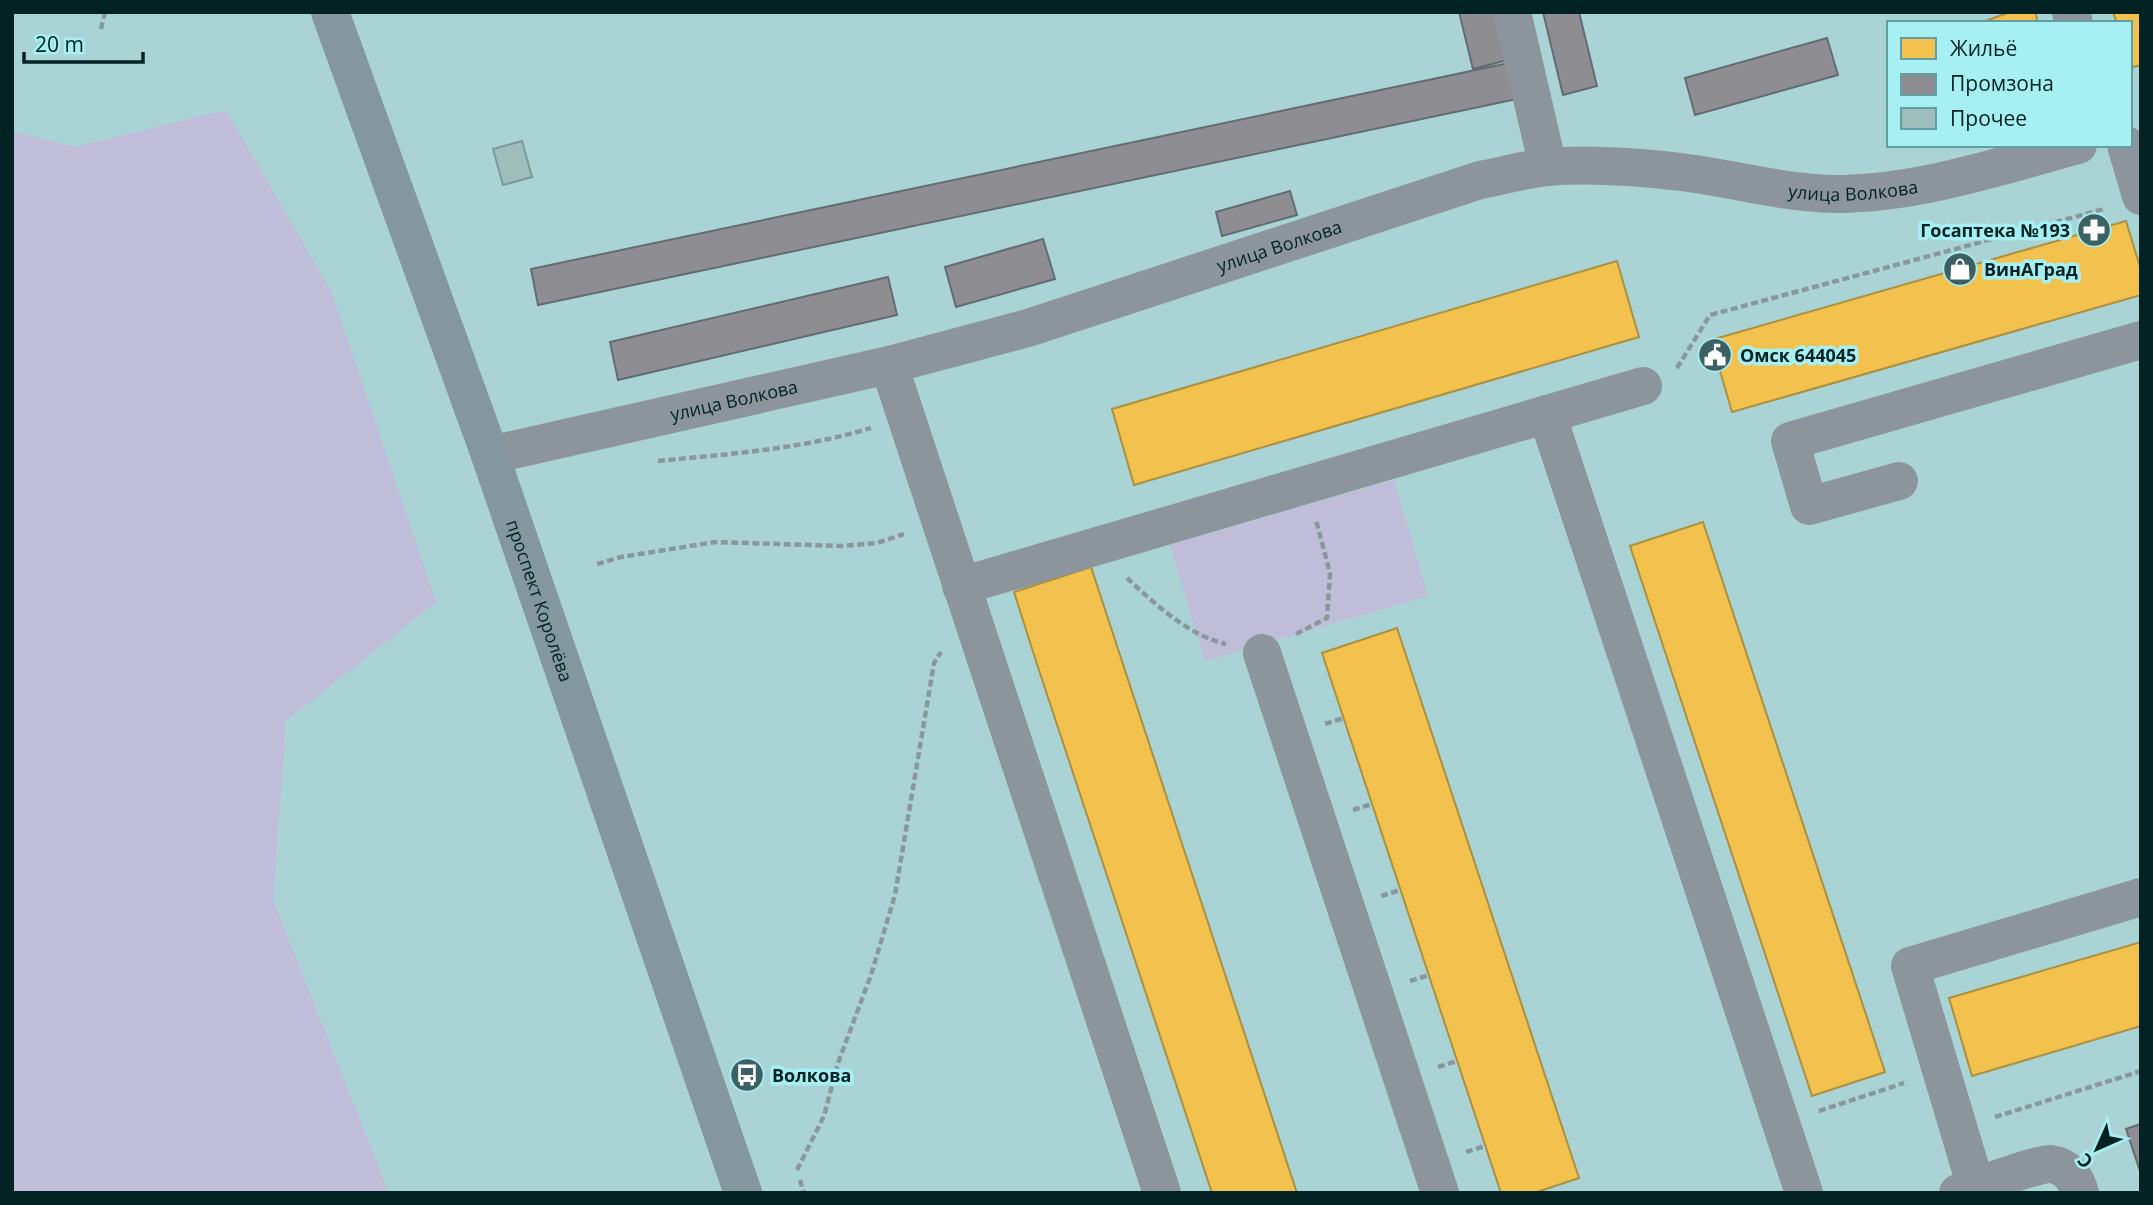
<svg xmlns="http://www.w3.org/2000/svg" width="2153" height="1205" font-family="'Open Sans',sans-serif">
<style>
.green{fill:#c0bdd9}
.homes{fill:#f2c14e;stroke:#aa9141;stroke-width:2}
.industry{fill:#8d8d92;stroke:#636d71;stroke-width:2}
.building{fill:#9ebebc;stroke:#7a9998;stroke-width:2}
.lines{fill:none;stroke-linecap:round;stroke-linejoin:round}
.path{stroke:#89989d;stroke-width:4.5;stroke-dasharray:7 3.5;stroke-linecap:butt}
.minor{stroke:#8b959b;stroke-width:38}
.major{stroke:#84979e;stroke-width:38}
.labels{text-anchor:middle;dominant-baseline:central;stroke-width:7;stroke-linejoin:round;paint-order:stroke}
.street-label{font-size:18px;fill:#022223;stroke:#a6f0f4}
.poi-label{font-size:18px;font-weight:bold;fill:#022223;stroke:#a6f0f4;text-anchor:start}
</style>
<rect width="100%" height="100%" fill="#aad3d6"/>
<path class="green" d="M226 110 331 291 436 602 286 721 273 900 389 1193H12V131L75 147Z
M1394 480 1428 596 1205 661 1170 545Z"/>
<path class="homes" d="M2010 12H2035L2038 23H1980Z
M2113 12H2141V65L2133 67 2130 58V23H2117Z
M2126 221 2141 270V295L1732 412 1711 340Z
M1617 261 1639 337 1134 485 1112 409Z
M1703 522 1885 1072 1812 1096 1630 546Z
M1091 567 1297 1193H1212L1035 658 1014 592Z
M1397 628 1579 1178 1534 1193H1501L1322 653Z
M2141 942V1026L1972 1076 1949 998Z"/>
<path class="industry" d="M1459 12H1496L1508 60 1473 69Z
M1543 12H1579L1597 86 1563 95Z
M1827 38 1838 75 1695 115 1685 78Z
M1509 63 1517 99 538 305 531 269Z
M1290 191 1297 215 1222 236 1216 212Z
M1043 239 1055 279 956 307 945 267Z
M888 277 897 315 618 380 610 342Z
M2141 1124V1174L2126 1129Z"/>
<path class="building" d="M522 141 532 177 503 185 493 149Z"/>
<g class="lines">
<path class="path" d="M101 29 105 12
M1677 368 1710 315 2104 209
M658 461C729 454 802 449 871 428
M597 564 621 557 715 542 842 546 877 543 904 534
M1127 578C1155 604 1188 635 1226 644
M1296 634 1327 618 1330 573 1316 520
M1325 724 1344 718
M1353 810 1372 804
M1381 896 1400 890
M1410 981 1429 975
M1438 1067 1457 1061
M1819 1111 1904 1083
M1995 1117 2141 1071
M1466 1152 1485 1146
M797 1170 824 1116 838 1063 871 975 895 895 934 663 941 652
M800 1180 804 1193"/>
<g class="minor">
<path d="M1512 12 1548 167"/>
<path d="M2071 12 2074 23"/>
<path d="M2126 145 2141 196"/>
<path d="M889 365 1162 1193"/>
<path d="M1547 414 1804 1193"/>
<path id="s1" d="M490 455 889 365 1028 328 1480 180C1502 176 1525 169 1548 167 1591 163 1638 167 1681 172 1731 178 1782 193 1833 194 1917 194 1997 167 2078 145"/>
<path d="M1899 481 1809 506 1790 441 2141 340"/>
<path d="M961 586 1643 386"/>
<path d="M1262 653 1440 1193"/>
<path d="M1976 1187 1910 966 2141 897"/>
<path d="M1958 1193C1973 1188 2041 1162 2051 1164 2067 1166 2076 1178 2080 1193"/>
</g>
<path class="major" id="s2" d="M330 12 490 455 743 1193"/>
</g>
<defs>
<g id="pharmacy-disc" transform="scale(1.75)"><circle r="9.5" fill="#3d6062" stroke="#a6f0f4"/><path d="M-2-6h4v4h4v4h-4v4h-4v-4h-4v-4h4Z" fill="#fff"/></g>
<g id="shop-disc" transform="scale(1.75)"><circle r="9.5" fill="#3d6062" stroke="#a6f0f4"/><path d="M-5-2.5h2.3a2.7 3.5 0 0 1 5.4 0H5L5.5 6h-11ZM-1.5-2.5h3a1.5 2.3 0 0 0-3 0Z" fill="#fff"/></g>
<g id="civic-disc" transform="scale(1.75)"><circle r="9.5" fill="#3d6062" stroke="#a6f0f4"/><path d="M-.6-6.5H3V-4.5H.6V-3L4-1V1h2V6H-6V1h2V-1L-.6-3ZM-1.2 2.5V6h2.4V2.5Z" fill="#fff"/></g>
<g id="bus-disc" transform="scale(1.75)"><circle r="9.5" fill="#3d6062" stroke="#a6f0f4"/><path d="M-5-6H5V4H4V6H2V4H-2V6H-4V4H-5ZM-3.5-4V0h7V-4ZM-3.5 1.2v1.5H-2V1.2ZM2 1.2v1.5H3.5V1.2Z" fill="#fff"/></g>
</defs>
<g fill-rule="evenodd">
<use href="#pharmacy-disc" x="2094" y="230"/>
<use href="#shop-disc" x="1960" y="269"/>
<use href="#civic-disc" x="1715" y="355"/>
<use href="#bus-disc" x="747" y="1075"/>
</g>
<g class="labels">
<g class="street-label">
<text stroke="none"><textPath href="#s1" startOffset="1405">улица Волкова</textPath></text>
<text stroke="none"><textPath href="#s1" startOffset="817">улица Волкова</textPath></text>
<text stroke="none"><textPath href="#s1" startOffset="250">улица Волкова</textPath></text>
<text stroke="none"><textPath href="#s2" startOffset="625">проспект Королёва</textPath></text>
</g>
<g class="poi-label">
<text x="2070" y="230" text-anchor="end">Госаптека №193</text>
<text x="1984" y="269">ВинАГрад</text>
<text x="1740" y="355">Омск 644045</text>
<text x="772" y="1075">Волкова</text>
</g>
</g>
<rect width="2153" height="1205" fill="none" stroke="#022223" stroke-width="28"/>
<rect x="1887" y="21" width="245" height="126" fill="#a6f0f4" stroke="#649ea0" stroke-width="2"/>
<rect x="1901" y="38" width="35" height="21" fill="#f2c14e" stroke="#649ea0" stroke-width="2"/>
<text x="1950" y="56" font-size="21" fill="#022223">Жильё</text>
<rect x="1901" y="74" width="35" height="21" fill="#8d8d92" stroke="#649ea0" stroke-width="2"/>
<text x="1950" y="91" font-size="21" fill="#022223">Промзона</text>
<rect x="1901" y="108" width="35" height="21" fill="#9ebebc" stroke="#649ea0" stroke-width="2"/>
<text x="1950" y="126" font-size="21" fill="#022223">Прочее</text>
<g transform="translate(2097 1149) rotate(225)" stroke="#a6f0f4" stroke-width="5" paint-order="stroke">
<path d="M0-5L12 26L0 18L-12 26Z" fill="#022223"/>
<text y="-10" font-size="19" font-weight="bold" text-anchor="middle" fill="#022223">С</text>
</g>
<path d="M24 52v10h119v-10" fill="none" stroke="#022223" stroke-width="3.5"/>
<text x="35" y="52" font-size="21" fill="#022223" stroke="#a6f0f4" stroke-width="5" paint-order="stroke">20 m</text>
</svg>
